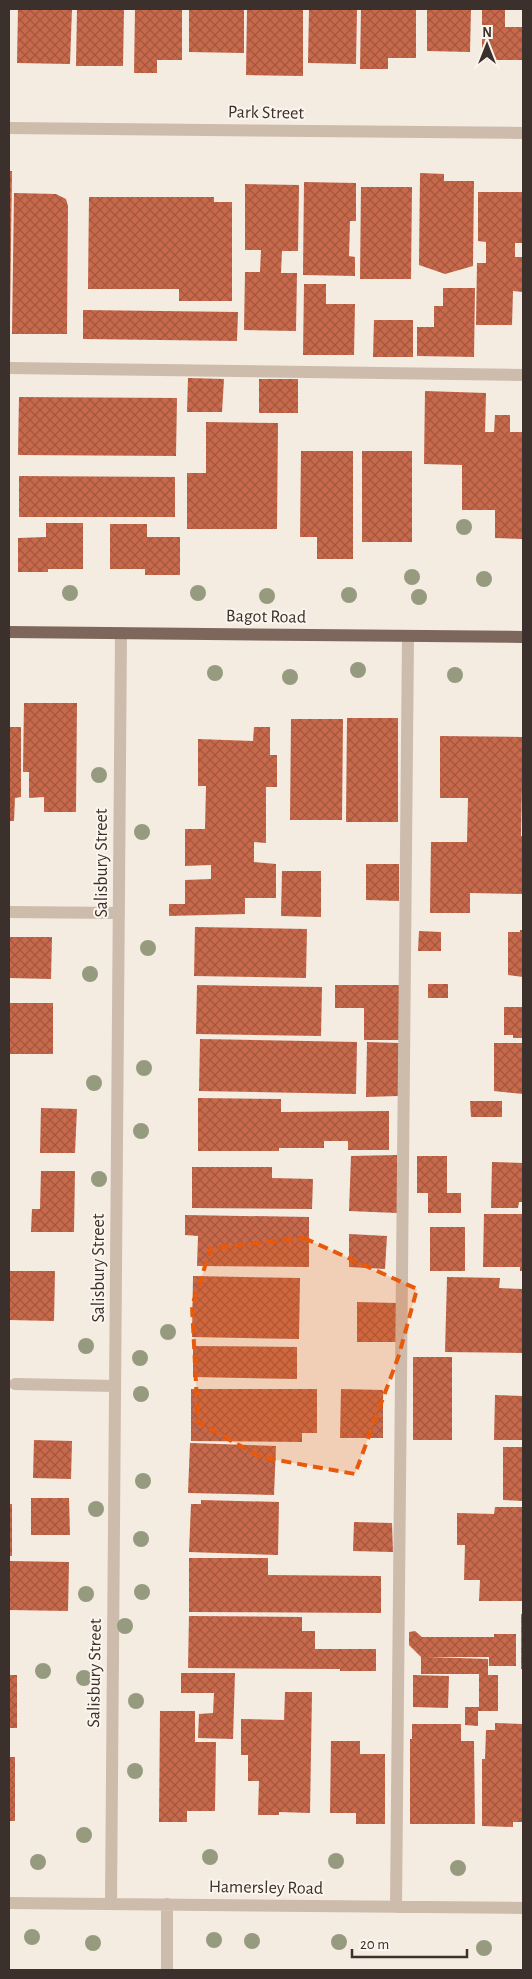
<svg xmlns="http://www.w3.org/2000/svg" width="532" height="1979" font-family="'Alegreya Sans',sans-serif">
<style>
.building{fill:url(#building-cross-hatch)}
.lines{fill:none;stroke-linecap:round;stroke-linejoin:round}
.minor{stroke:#cdbbac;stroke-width:12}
.major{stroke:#7d675c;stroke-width:12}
.tree{fill:#969b7f}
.marked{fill:#e8590c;fill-opacity:0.2;stroke:#e8590c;stroke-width:4;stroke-dasharray:10 6;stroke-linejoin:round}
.labels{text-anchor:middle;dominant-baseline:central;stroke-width:4;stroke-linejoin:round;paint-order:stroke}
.street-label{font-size:18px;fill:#3b302b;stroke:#fbf5ee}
</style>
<defs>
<pattern id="building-cross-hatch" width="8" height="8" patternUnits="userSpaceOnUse" patternTransform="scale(1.25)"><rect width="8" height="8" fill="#c8694b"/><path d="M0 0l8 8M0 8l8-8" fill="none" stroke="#a4573f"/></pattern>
</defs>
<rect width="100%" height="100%" fill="#f4ebe1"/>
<path class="building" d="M18 9H72L70 64 17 63Z
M77 9H124L123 66H76Z
M135 9H182V60H157V73H134Z
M189 9H244V53L189 52Z
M247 9H303V76L246 75Z
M309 9H357L356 64 308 63Z
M361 9H416V58H388V69H360Z
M427 9H471L470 52 427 51Z
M482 9H505V27H523V60H482Z
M9 171H12L10 319H9Z
M420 173 444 174V181H474L473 266 445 274 419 265Z
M304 182 356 183V221H350L349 256 355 257V276L303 275Z
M245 184 299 185 298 251H282L281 273H297L296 331 244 330 245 272H260L261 250H245Z
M361 187H412L411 279H360Z
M478 192H523V243H515V257H523V292L513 291 512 325H476L477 263H486V242L478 241Z
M14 193 56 194 66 199 68 206 67 334H12Z
M89 197H214V202H232V301H179V289H88Z
M304 284H326V304H355L354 355H303Z
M443 288H475L474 357 417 356V327H434V306H443Z
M83 310 238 312 237 341 83 339Z
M374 320H413V357H373Z
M188 378 224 379 222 412H187Z
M259 379H298V413H259Z
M425 391 486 393 485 432H494L495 415H510V432H523V539L495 538V510H462V465L424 464Z
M19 397 177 398 176 456 18 455Z
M206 422 278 423 277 529H187V473H206Z
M301 451H353V559H317V537H300Z
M362 451H412V542H362Z
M19 476 175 477V517H19Z
M46 523H83V569H48V572H18V538L46 537Z
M110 524H147V537H180V575H145V569H110Z
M24 703H77L76 812H44V797L29 798V772H23Z
M347 718H398V822H346Z
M291 719H343L342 820H290Z
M9 727H21V797L15 798 14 821H9Z
M254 727H270V755H277V787H266V843L254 842V862L276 864V898H245V914L169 916V904H185V880L211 879V865L185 866V829H205L206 786H198V739L253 741Z
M440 736 523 737 521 836H523V894L470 893V913H430L431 842H467L468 798H440Z
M366 864H399V901L366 900Z
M282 871H321V917L281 916Z
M195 927 307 929 306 978 194 976Z
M520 930H523V977L508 975V932H520Z
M419 931 441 932V951H418Z
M9 937H52L51 979 9 978Z
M428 984H448V998H428Z
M197 985 322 987 321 1036 196 1034Z
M335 985H399V1040H364V1008H335Z
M9 1003H53V1054H9Z
M504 1007H523V1038H513V1035H504Z
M200 1039 357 1042 356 1094 199 1091Z
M367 1042 399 1043 398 1096 366 1097Z
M494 1043H523V1094L494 1091Z
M198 1098 281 1099V1112L389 1111V1150H348V1141H324V1148H279V1151H198Z
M470 1101H502V1117H471Z
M41 1108 77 1109 75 1153H40Z
M397 1155V1213L349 1211 351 1156Z
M417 1156H447V1193H461V1213H428V1193H417Z
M492 1162 523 1163V1202H519L518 1208H491Z
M192 1167H272V1178L313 1179 312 1209 192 1208Z
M41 1171H75L74 1232H31L32 1209H40Z
M484 1214H523V1271H520V1267H483Z
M185 1215 309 1217V1267L197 1266 198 1236 185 1235Z
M430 1227H465V1271H430Z
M349 1234 387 1236 385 1269 349 1267Z
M9 1271H55L54 1321 9 1320Z
M193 1276 300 1278 299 1339 192 1337Z
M447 1277 500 1278 499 1288 523 1289V1353L445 1352Z
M357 1302 396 1303V1342H357Z
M193 1346 297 1347V1379L193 1377Z
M413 1357H452V1440H413Z
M191 1389H317V1433H302V1442L191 1441Z
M341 1389 383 1390V1438H340Z
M495 1395 523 1396V1440H494Z
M34 1440 72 1441 71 1479 33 1478Z
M190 1443 276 1446 274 1495 188 1493Z
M503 1447H523V1501L503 1500Z
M31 1498H69L70 1535H31Z
M201 1500 279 1502 278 1555 189 1552 191 1504H201Z
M9 1504H12V1556H9Z
M495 1507H523V1601H479L480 1580H464L465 1545H457V1513L494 1514Z
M354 1522 392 1523 393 1552 353 1551Z
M189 1558H268V1575L381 1576V1613L189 1612Z
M9 1561 69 1562 68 1611 9 1610Z
M521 1614H523V1669H521Z
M189 1616 302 1617V1631H315V1649H376V1671H340V1669L188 1668Z
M415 1631 422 1637H494V1634H516V1666H489V1657H427L488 1659V1675H498V1711H478V1726L465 1725V1707H479V1674H421V1657L409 1645V1632Z
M181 1673H235L233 1739 198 1738 199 1714 213 1713 214 1693H181Z
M9 1675H17V1728H9Z
M413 1675 449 1676 448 1708 413 1707Z
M285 1692H312L310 1813 279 1812V1815H258L259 1781H248V1755H241V1719L284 1720Z
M160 1711H195V1742H216L215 1811H187V1822H159Z
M495 1723 523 1724V1822H513V1827L482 1826V1759H485L486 1730H495Z
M412 1724H461V1741H474L475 1824H410V1739H412Z
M331 1741H360V1754H385V1824H356V1813H330Z
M9 1757H15V1821H9Z"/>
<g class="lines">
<path class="minor" d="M9 128 523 133
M9 368 523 375
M9 912 119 913
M15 1384 115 1386
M9 1903 523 1908
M111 1904 121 633
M396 1907 408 637
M167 1970V1904"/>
<path class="major" d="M9 632 523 637"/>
</g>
<g class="tree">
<circle cx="464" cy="527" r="8"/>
<circle cx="412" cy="577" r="8"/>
<circle cx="484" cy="579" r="8"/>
<circle cx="70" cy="593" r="8"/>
<circle cx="198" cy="593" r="8"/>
<circle cx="349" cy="595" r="8"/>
<circle cx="267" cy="596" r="8"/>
<circle cx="419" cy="597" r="8"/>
<circle cx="358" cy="670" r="8"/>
<circle cx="215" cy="673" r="8"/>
<circle cx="455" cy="675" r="8"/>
<circle cx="290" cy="677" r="8"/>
<circle cx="99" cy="775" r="8"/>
<circle cx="142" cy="832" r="8"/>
<circle cx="148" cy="948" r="8"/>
<circle cx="90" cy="974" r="8"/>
<circle cx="144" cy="1068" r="8"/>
<circle cx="94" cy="1083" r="8"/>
<circle cx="141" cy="1131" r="8"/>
<circle cx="99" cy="1179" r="8"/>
<circle cx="168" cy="1332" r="8"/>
<circle cx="86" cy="1346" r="8"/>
<circle cx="140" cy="1358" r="8"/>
<circle cx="141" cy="1394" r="8"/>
<circle cx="143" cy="1481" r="8"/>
<circle cx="96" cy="1509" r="8"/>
<circle cx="141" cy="1539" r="8"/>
<circle cx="142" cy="1592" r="8"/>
<circle cx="86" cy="1594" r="8"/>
<circle cx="125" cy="1626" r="8"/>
<circle cx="43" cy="1671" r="8"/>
<circle cx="84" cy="1678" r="8"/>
<circle cx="136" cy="1701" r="8"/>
<circle cx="135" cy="1771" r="8"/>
<circle cx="84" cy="1835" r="8"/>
<circle cx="210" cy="1857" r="8"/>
<circle cx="336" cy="1861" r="8"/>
<circle cx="38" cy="1862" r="8"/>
<circle cx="458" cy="1868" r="8"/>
<circle cx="32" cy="1937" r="8"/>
<circle cx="214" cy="1940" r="8"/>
<circle cx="252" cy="1941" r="8"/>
<circle cx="339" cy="1942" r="8"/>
<circle cx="93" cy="1943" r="8"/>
<circle cx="484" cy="1948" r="8"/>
</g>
<path class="marked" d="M304 1238 417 1289 399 1355 355 1474 260 1457 198 1422 192 1306 211 1248Z"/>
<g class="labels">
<g class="street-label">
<text transform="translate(266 113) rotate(1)">Park Street</text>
<text transform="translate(266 617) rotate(1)">Bagot Road</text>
<text transform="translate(102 863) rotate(-90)">Salisbury Street</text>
<text transform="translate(99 1268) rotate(-90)">Salisbury Street</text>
<text transform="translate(95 1673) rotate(-89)">Salisbury Street</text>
<text transform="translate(266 1888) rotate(1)">Hamersley Road</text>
</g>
</g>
<rect width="532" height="1979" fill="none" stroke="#3b302b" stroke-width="20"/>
<g transform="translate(487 45)" stroke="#fbf5ee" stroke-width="4" paint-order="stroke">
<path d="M0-4L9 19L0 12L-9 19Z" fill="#3b302b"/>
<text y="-8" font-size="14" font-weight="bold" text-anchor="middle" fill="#3b302b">N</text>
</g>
<path d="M352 1949v8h115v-8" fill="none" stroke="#3b302b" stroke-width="2.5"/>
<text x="360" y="1949" font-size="15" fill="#3b302b" stroke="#fbf5ee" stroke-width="4" paint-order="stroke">20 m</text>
</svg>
